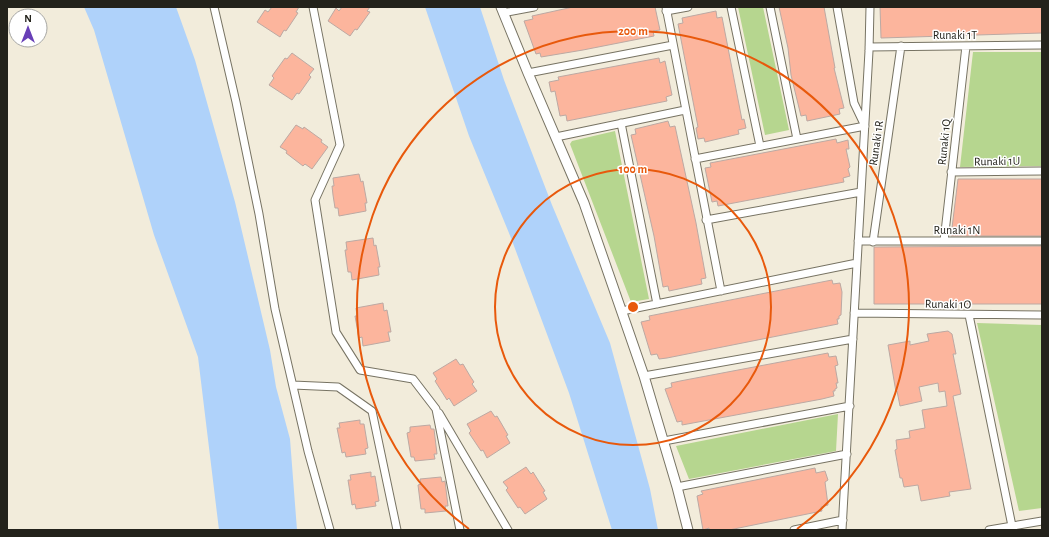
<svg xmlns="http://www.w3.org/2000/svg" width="1049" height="537" font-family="'Alegreya Sans',sans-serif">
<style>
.green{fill:#b6d68f}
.water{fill:#afd2fa}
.building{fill:#fcb59d;stroke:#bca9a3}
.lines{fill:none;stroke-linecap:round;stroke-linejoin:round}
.minor-casing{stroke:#777363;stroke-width:9}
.tertiary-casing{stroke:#777363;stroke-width:11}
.minor{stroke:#fff;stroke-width:7}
.tertiary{stroke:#fff;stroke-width:9}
.ring{fill:none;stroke:#e8590c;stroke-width:2}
.labels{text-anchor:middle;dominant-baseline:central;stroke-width:3;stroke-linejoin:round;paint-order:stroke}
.street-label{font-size:12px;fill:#23221b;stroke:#fff}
.centre{fill:#e8590c;stroke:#fff;stroke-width:2}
.ring-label{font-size:12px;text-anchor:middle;font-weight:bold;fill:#e8590c;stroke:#fff;stroke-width:3;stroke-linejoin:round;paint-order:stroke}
</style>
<rect width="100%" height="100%" fill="#f2ecdb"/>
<path class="green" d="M738 7H763L789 130 765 135Z
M973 52H1042V166L960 167Z
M615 131 649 299 631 302 570 144 572 141Z
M977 323 1042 325V508L1019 511Z
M838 414 836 451 689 479 676 446Z"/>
<path class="water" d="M84 7H176L195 60 235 202 270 350 276 387 290 439 297 530H219L198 357 154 235 94 30Z
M425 7H480L504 80 552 205 610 343 650 489 658 530H612L569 393 511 238 469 136Z"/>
<path class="building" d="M272 7H299L296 12 298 13 286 31 284 30 280 37 257 22 265 10 268 12Z
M342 7H370L367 11 370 12 357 30 355 29 350 36 328 21 336 8 339 11Z
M573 7H655L660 30 653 31 654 36 583 50 541 57 540 53 536 54 524 21 533 19 532 16Z
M779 7H824L835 68H834L844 108 839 109 840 114 807 121 806 115 801 116 791 75 788 48Z
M880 7H1042V33L881 38Z
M716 11 717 18 722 17 742 120 744 119 746 128 738 130 739 134 705 142 704 138 698 139 696 128 698 127 678 24 683 23 682 18Z
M292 53 314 69 309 75 311 77 299 94 297 93 292 100 269 85 274 78 272 76 285 58 287 59Z
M659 58 660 63 665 61 672 95 666 97 667 101 567 121 566 115 560 116 555 91 551 92 549 82 559 80 558 77Z
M668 121 670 127 675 126 696 223 706 278 701 279 702 284 669 291 668 286 663 287 654 236 631 135 636 134 635 129Z
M296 125 303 129 304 127 315 135 322 140 321 142 328 147 312 169 305 164 303 166 286 153 287 151 280 147Z
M836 139 837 143 848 140 849 149H846L850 167 848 169 850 176 843 178 844 182 718 206 717 201 712 202 705 168 711 167 710 163Z
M359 174 361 182 363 181 367 203H365L366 211 339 216 338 208H335L333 195 332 186H334L333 178Z
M958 179H1042V236H951Z
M373 238 374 246 376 245 380 267H378L379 275 352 280 351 272H348L345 250H347L346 242Z
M1042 246V304H874V247Z
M832 280 833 284 840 283 842 292 841 315 839 316V319H837L838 324 667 358 659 359 657 354 651 355 641 322 650 320 649 316Z
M383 303 384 311 387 310 391 332H388L390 341 363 346 362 337 359 338 355 316H357L356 308Z
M948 331 952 334 956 354H953L961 394 953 396 971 489 949 492 950 496 921 501 918 485 904 487 902 478H900L895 450 897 449 896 440 910 438 909 431 925 428 922 410 947 406 945 391 939 392 938 383 919 387 922 401 900 406 897 391 896 392 888 345 910 341V345L929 341 927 334Z
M828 353 829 357 836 356 838 365 835 366 838 383H836L837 388 835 389V391H833L834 396 822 399 682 425V421L677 422 665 389 672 387 671 383 680 381Z
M456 359 460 365 463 364 470 376 474 382 472 384 477 391 454 406 449 398 447 400 435 381 437 379 433 373Z
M491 411 495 417 497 416 508 435 506 436 510 443 487 458 483 450 481 451 469 433 471 431 467 424Z
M360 420V424H364L368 448 365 449 366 454 346 457 345 452 342 453 337 428H340L339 423Z
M430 425 431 429H434L437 454H434L435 459 415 461 414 457H411L407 433 410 432V427Z
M526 467 531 474 533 472 538 480 545 491 543 492 547 499 525 514 520 507 518 508 506 490 508 488 503 482Z
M815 468 816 473 825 471 828 480 825 482 828 505 821 507 822 511 729 530H709V528L703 530 697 496 703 494 701 491Z
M371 472V477L375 476 379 501 375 502 376 506 356 509 355 504 352 505 348 480H351L350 475Z
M441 477 442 482 445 481 448 506H445L446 511 425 513V509H421L418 485 421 484 420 479Z"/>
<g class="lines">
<g class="minor-casing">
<path id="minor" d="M214 7 236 102 259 214 275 309 308 451 330 530
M313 7 340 145 315 200 336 332 360 370 413 379 436 409 460 530
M666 7 721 291
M731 7 760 146
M770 7 797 139
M666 11 688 7
M503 13 534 7
M869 47 1042 45
M528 73 673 45
M621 123 657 304
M556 137 685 110
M695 159 865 126 854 103 837 7
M951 172 1042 171
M706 220 861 192
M858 241H1042
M944 241 966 46
M873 242 901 46
M622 311 857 263
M854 313 1042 315
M969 315 1012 526
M644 376 853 339
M293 385 338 387 372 411 397 530
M439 413 508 530
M664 441 850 406
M677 487 847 454
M794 530 843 520
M842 530 869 51 870 7
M989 530 1042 521"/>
</g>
<g class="tertiary-casing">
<path id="tertiary" d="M501 7 528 73 584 203 644 376 677 487 688 530"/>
</g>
<use href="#minor" class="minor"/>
<use href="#tertiary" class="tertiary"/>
</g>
<g class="ring">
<circle cx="633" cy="307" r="138"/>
<path d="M469 529A276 276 0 1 1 797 529"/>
</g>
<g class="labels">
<g class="street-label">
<text x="955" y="35">Runaki 1T</text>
<text transform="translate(944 142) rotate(-84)">Runaki 1Q</text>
<text transform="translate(876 143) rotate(-82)">Runaki 1R</text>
<text transform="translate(997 161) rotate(-1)">Runaki 1U</text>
<text x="957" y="230">Runaki 1N</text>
<text transform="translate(948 304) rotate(1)">Runaki 1O</text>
</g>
</g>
<circle cx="633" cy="307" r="6" class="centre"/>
<g class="ring-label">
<text x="633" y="35">200 m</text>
<text x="633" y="173">100 m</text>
</g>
<rect width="1049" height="537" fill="none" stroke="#23221b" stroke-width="16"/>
<g transform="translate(28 28)"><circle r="19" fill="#ffffff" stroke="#a7a7a4"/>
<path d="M0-3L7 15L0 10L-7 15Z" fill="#683fb7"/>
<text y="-6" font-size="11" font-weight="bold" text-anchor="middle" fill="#23221b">N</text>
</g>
</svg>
